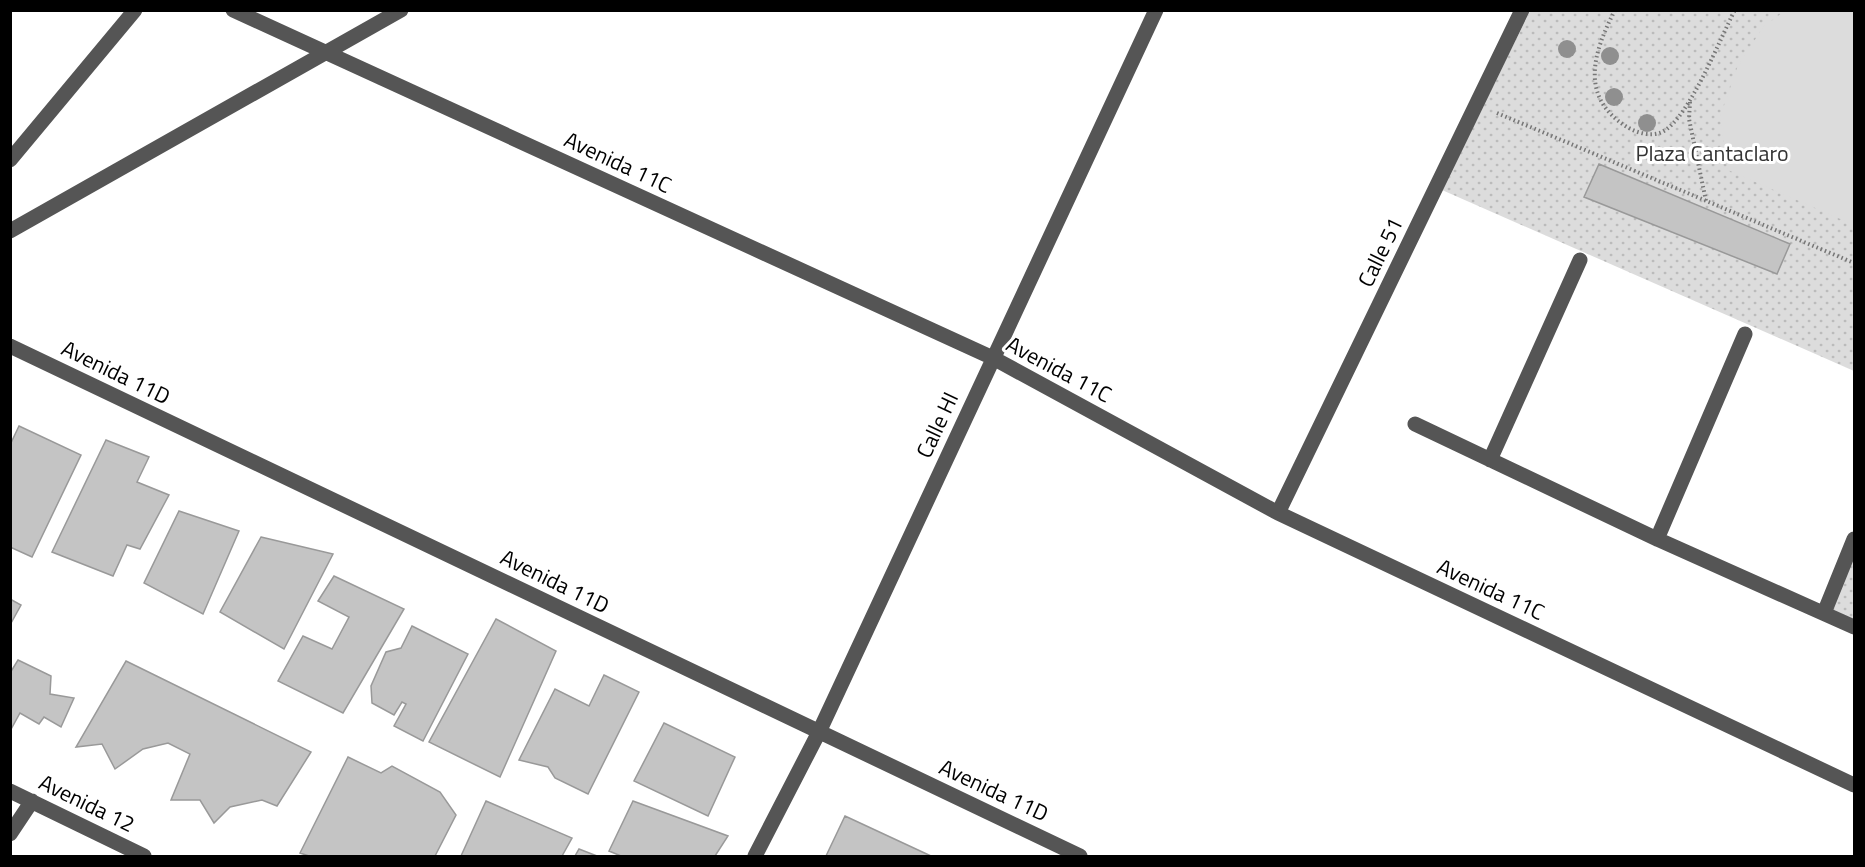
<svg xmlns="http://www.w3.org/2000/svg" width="1865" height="867" font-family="'Titillium Web',sans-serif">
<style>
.park{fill:url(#park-dots)}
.garden{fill:#dcdcdc}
.building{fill:#c4c4c4;stroke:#999;stroke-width:1.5}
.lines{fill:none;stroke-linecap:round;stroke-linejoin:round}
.path{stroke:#777;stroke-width:4;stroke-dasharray:1.5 3;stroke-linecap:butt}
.minor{stroke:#555;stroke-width:15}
.tree{fill:#8f8f8f}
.labels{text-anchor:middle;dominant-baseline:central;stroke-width:6;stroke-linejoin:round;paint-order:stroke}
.park-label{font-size:22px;fill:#333;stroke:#fff}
.street-label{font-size:22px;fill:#000;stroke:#fff}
</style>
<defs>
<pattern id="park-dots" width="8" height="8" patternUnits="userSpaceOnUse" patternTransform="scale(1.5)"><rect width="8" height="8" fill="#dcdcdc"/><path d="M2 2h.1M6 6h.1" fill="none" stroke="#bbb" stroke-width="1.8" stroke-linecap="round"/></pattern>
</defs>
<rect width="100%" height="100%" fill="#fff"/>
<path class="park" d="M1530 11H1854V371L1442 190Z
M1854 557V620L1832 609Z"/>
<path class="garden" d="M1786 10 1854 11V225L1728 170 1720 117 1737 68 1763 27Z"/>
<path class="building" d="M1599 164 1790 244 1777 274 1584 197Z
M19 426 81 455 32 557 10 547V445Z
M106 440 149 457 137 482 169 495 140 549 127 545 113 576 52 552Z
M179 511 239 531 203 614 144 583Z
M261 537 333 554 284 649 220 612Z
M334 576 404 609 343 713 278 681 303 636 332 649 349 617 318 601Z
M10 599 21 605 10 625Z
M496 619 556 651 500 777 429 742Z
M412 626 468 654 423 741 394 726 406 704 402 702 394 715 372 703 371 686 386 652 401 648Z
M18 660 51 676 50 694 74 698 61 727 44 717 39 724 20 713 10 731V673Z
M126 661 311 752 277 806 262 800 230 807 214 823 200 800H171L190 754 168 743 143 749 115 769 102 744 76 747Z
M604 675 639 692 588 794 555 778 548 767 519 760 555 689 589 706Z
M664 723 735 757 708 816 634 781Z
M348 757 381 773 392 766 440 792 456 815 435 856H309L300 853Z
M486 801 572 838 562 856H461Z
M633 801 728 836 715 856H621L609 851Z
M845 816 931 856H826Z
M579 849 597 856H575Z"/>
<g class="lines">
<path class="path" d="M1615 10C1593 53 1579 97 1627 127 1637 133 1651 137 1662 132 1689 119 1720 38 1735 10
M1690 102 1689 119 1706 201
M1497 113 1854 263"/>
<path class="minor" d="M233 10 993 358 1278 513 1854 785
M10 160 135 10
M10 231 401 10
M10 346 1080 856
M1415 424 1657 539 1854 627
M1490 460 1580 260
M1278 513 1522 10
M1657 539 1745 334
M1824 613 1854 539
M10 791 144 856
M10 834 32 801
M755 856 819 732 1156 10"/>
</g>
<g class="tree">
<circle cx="1567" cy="49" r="9"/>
<circle cx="1610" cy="56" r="9"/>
<circle cx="1614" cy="97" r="9"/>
<circle cx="1647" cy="123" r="9"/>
</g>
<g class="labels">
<g class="park-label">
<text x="1712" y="153">Plaza Cantaclaro</text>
</g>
<g class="street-label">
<text transform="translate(618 162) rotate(25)">Avenida 11C</text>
<text transform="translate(1380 252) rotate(-64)">Calle 51</text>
<text transform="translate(1059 369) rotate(28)">Avenida 11C</text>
<text transform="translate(116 372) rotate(26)">Avenida 11D</text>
<text transform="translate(937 425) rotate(-65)">Calle HI</text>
<text transform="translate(555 581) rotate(26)">Avenida 11D</text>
<text transform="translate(1491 589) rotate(25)">Avenida 11C</text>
<text transform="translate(994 790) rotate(25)">Avenida 11D</text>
<text transform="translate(87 803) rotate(26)">Avenida 12</text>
</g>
</g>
<rect width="1865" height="867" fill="none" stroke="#000000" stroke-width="24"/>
</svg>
